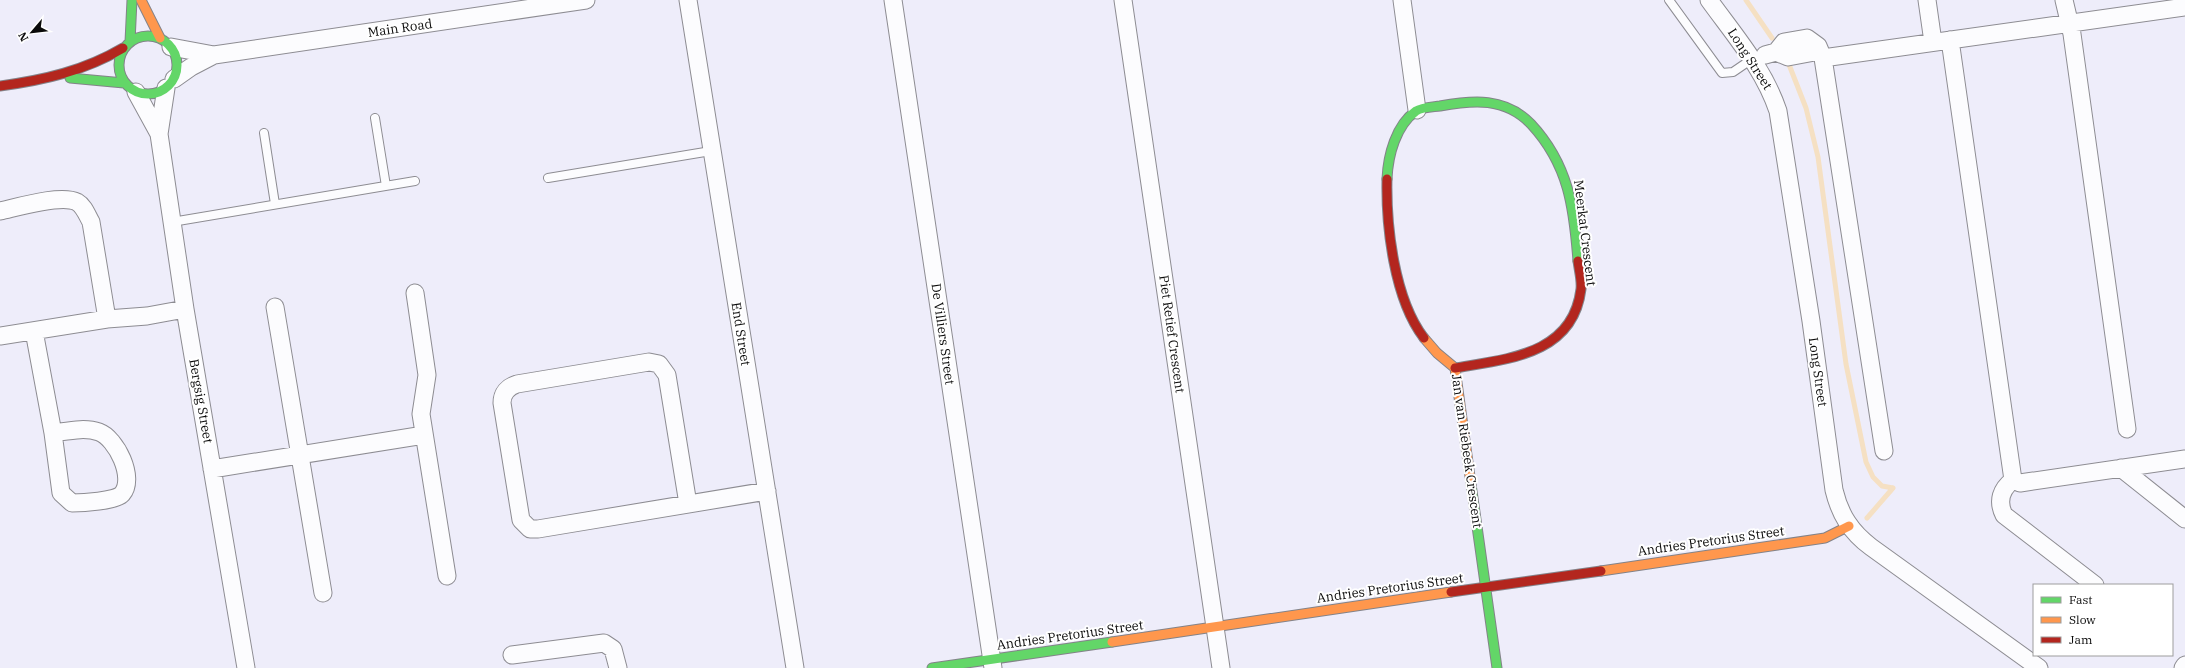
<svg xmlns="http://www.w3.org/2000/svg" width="2185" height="668" font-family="'IBM Plex Serif',serif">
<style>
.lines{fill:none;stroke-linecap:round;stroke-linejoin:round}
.stream{stroke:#f5e0c3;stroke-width:5}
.lane-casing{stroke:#8d8c92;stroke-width:10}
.street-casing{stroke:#8d8c92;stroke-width:19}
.fast-casing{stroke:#838389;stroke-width:11}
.slow-casing{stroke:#838389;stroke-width:11}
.jam-casing{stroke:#838389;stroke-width:11}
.lane{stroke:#fcfcfe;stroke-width:8}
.street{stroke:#fcfcfe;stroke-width:17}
.fast{stroke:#63d668;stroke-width:9}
.slow{stroke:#ff974d;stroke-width:9}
.jam{stroke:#b3261e;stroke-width:9}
.labels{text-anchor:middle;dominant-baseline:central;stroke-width:4;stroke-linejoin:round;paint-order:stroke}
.street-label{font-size:13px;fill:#0a0a0a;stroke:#fff}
</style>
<rect width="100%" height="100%" fill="#eeedfa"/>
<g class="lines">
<path class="stream" d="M1746 0 1772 38
M1788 62 1806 108 1818 157 1846 364 1866 462 1873 477 1882 486 1893 488
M1867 518 1893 488"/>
<g class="lane-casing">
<path id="lane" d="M1669 0 1722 73 1733 72 1752 59
M375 118 386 186
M264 133 275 204
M548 178 711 151
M172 222 415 181"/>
</g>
<g class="street-casing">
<path id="street" d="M688 0 795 668
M893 0 993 668
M1123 0 1221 668
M1402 0 1417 110
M1709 0C1735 36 1764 69 1778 111L1811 321 1834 490C1840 515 1851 532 1871 547L2039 668
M1927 0 1933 42
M2064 0 2072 34 2127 429
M1950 40 2013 480
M171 47 214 55
M1776 52 1784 42 1807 38 1818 46 1823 58 1884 451
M1765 55 1776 52 1788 57 1820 51
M1823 58 2185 7
M174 79 191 67 214 55 586 0
M166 88 159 134 185 309 246 668
M136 92 159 134
M0 211C18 207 61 194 77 202 84 206 87 215 91 222L107 319
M415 293 427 375 421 414 447 576
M275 307 323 593
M34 331 53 433 61 493 72 503C82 503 116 501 122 494 136 478 116 438 99 432 85 427 68 431 53 433
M0 336 107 319 147 316 185 309
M2121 468 2185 519
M212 469 424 435
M2013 480 2020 483 2185 459
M2013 480C2001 489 1997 501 2004 515L2095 585
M688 504 667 375 659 364 649 362 517 384C508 387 502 393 502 403L521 520 530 529H538C614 517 690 504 767 491
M512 655 604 643 613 649 618 668
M2183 668 2185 665"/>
</g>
<g class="fast-casing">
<path id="fast" d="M119 65a29 29 0 1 1 58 0a29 29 0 1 1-58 0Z
M130 42 132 0
M70 78 124 83
M1387 179C1388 155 1396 125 1416 111 1422 107 1433 107 1440 106 1473 100 1505 97 1531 124 1569 165 1574 208 1578 261
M1471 484 1497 668
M932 668 1112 642"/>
</g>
<g class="slow-casing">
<path id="slow" d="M141 0 160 38
M1424 338 1437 353 1455 368 1471 484
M1601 571 1825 538 1849 526
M1112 642 1451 592"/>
</g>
<g class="jam-casing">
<path id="jam" d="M0 86C44 80 84 71 123 48
M1387 179C1386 226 1394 299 1424 338
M1455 368C1507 359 1573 355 1581 289 1582 280 1579 270 1578 261
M1451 592 1601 571"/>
</g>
<use href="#lane" class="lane"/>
<use href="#street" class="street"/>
<use href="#fast" class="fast"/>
<use href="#slow" class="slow"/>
<use href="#jam" class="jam"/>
</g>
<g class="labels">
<g class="street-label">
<text transform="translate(400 28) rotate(-8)">Main Road</text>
<text transform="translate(1750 59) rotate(57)">Long Street</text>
<text transform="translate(1585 233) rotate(83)">Meerkat Crescent</text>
<text transform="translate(741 334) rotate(81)">End Street</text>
<text transform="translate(943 334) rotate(82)">De Villiers Street</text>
<text transform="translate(1172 334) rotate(82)">Piet Retief Crescent</text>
<text transform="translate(1818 372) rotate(82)">Long Street</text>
<text transform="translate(201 401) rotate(80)">Bergsig Street</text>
<text transform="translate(1467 451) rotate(82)">Jan van Riebeek Crescent</text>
<text transform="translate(1711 541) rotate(-8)">Andries Pretorius Street</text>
<text transform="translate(1390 588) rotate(-8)">Andries Pretorius Street</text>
<text transform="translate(1070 635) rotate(-8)">Andries Pretorius Street</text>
</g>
</g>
<rect x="2033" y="584" width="140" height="72" fill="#ffffff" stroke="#9d9d9d"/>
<rect x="2041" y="597" width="20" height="6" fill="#63d668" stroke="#9d9d9d"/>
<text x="2069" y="604" font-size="12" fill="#0a0a0a">Fast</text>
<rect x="2041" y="617" width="20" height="6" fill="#ff974d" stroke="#9d9d9d"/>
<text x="2069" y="624" font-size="12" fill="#0a0a0a">Slow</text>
<rect x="2041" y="637" width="20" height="6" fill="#b3261e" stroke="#9d9d9d"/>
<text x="2069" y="644" font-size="12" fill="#0a0a0a">Jam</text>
<g transform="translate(32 32) rotate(242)" stroke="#ffffff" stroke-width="3" paint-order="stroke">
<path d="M0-3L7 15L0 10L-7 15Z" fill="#0a0a0a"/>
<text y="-6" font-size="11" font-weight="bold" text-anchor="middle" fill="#0a0a0a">N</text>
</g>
</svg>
